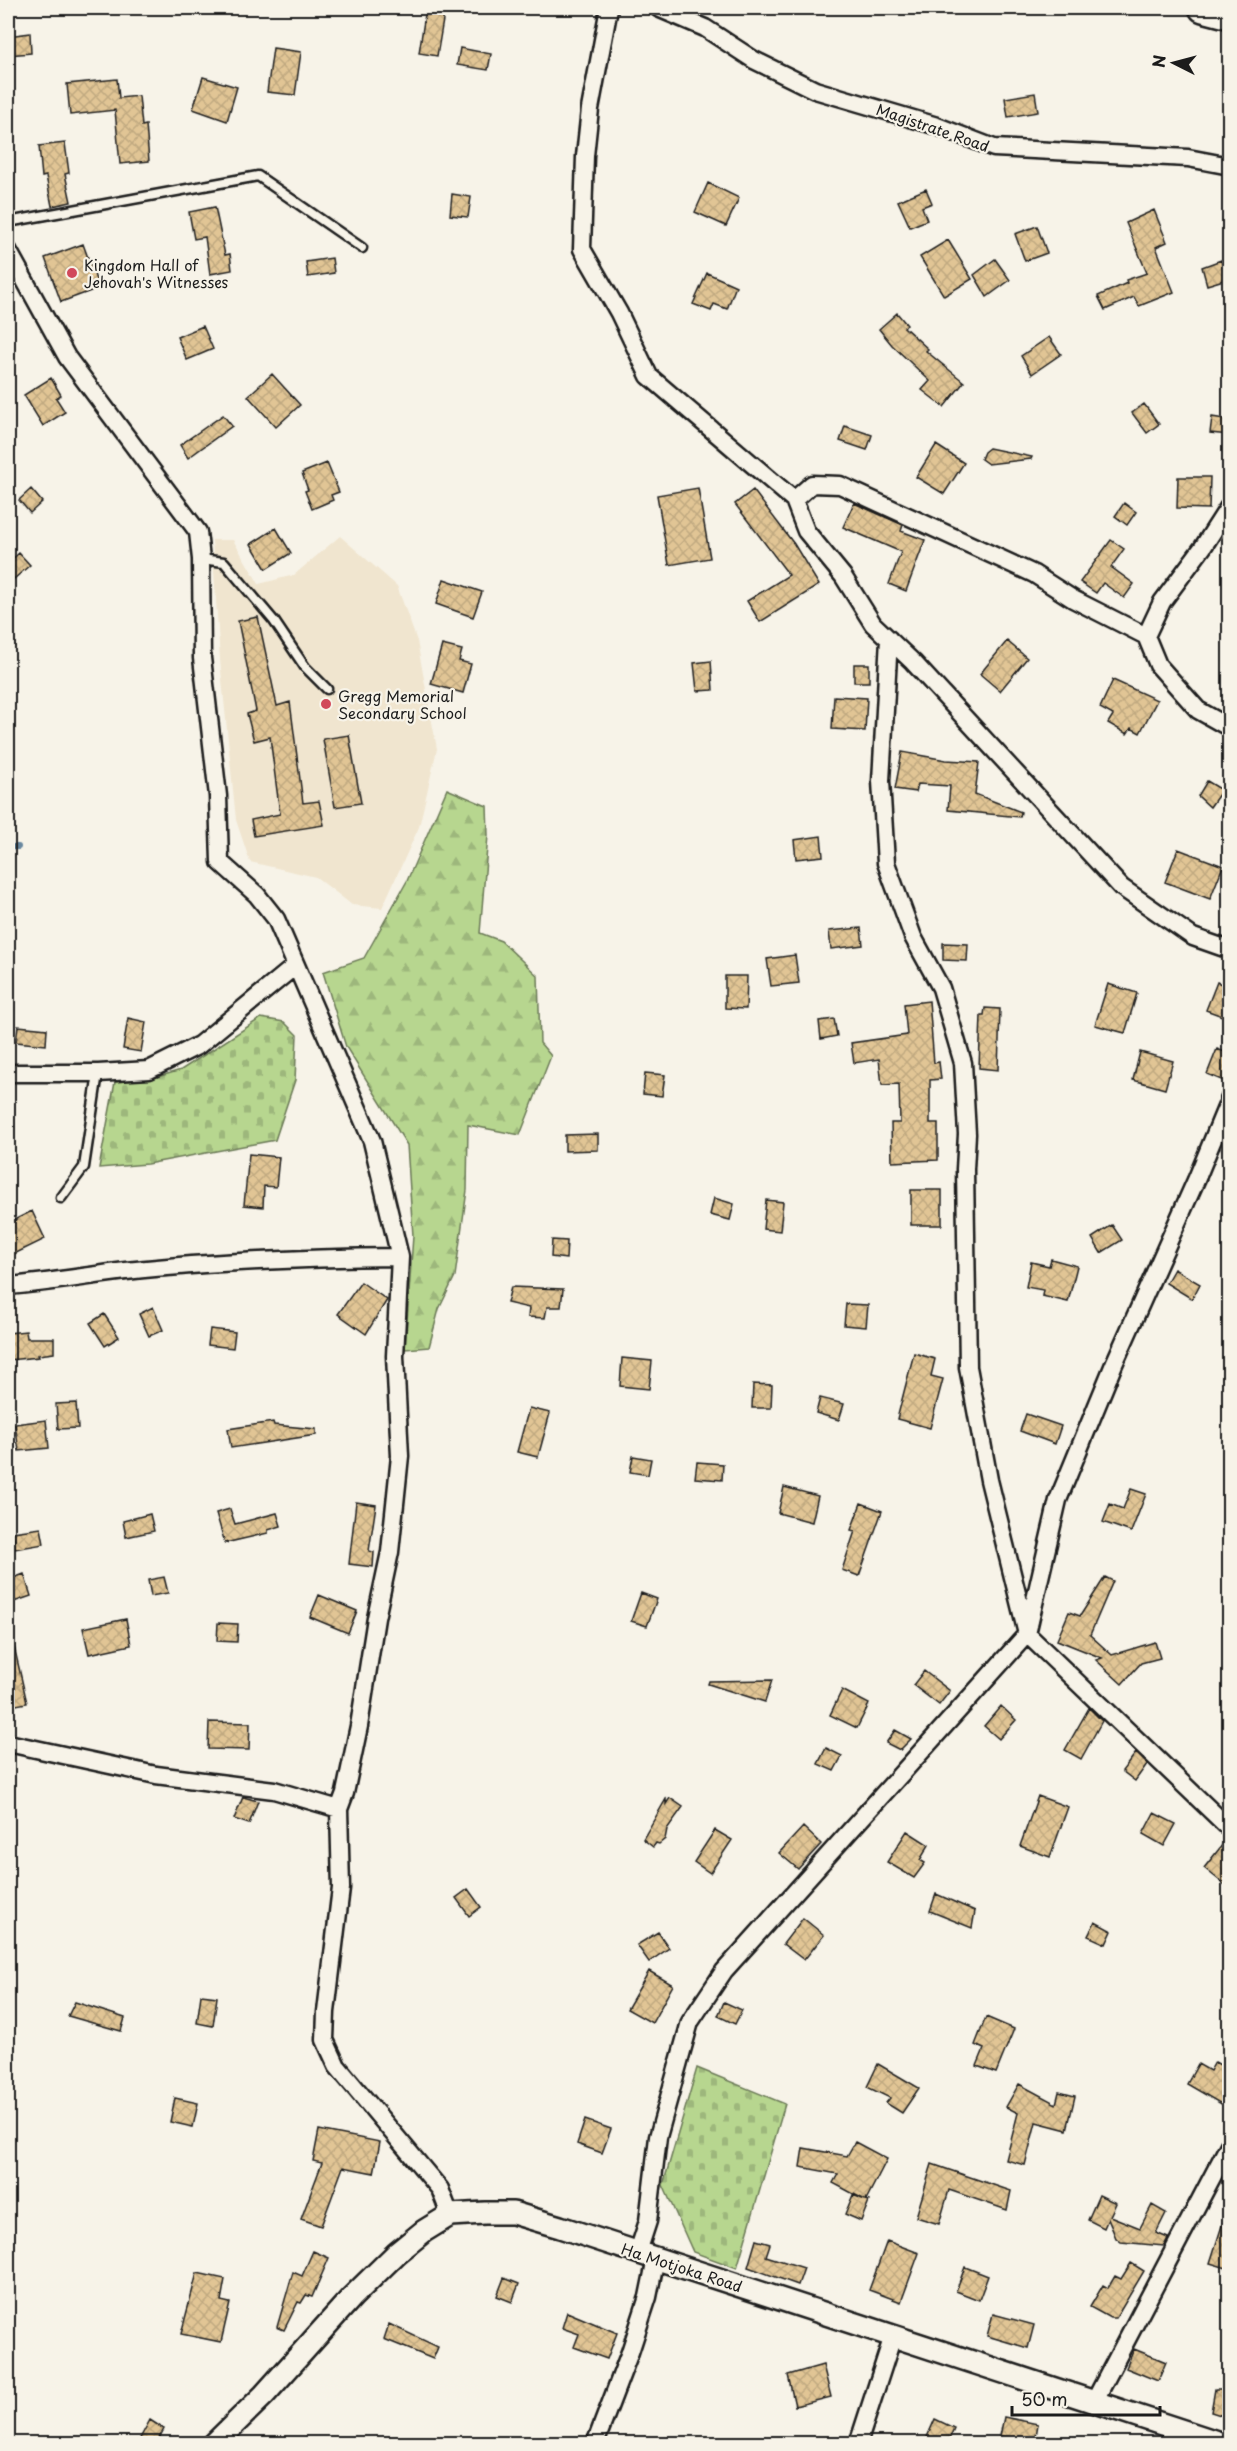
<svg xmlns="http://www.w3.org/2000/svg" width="1237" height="2451" font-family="'Playpen Sans',sans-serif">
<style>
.built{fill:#f0e5cf}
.forest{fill:url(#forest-firs);stroke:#6a7956;stroke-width:1.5}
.cemetery{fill:url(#cemetery-stones);stroke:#6a7956;stroke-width:1.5}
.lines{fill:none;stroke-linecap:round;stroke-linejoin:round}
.stream{stroke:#67879f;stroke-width:6}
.building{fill:url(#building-cross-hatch);stroke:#1c1c1c;stroke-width:1.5}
.service-casing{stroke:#1c1c1c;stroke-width:13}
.minor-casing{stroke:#1c1c1c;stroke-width:21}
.tertiary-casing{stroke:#1c1c1c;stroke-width:26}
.primary-casing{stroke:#1c1c1c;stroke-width:32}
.service{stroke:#f7f3e8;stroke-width:8}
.minor{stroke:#f7f3e8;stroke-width:16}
.tertiary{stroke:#f7f3e8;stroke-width:21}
.primary{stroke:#f7f3e8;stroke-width:27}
.poi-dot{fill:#d1495b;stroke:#f7f3e8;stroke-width:2}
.labels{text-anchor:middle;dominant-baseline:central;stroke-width:4.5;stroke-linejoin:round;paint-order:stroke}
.street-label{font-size:15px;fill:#1c1c1c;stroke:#f7f3e8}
.poi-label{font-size:15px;fill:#1c1c1c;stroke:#f7f3e8;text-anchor:start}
</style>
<defs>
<pattern id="forest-firs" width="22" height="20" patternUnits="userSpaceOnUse" patternTransform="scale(1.5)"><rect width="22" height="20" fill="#b7d68f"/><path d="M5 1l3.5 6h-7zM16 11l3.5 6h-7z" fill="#9db77b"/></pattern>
<pattern id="cemetery-stones" width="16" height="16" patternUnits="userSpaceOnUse" patternTransform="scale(1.5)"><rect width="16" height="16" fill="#b7d68f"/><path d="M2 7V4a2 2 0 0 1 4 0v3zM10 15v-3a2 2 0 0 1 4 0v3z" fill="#9db77b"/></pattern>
<pattern id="building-cross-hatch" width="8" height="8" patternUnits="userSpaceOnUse" patternTransform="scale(1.5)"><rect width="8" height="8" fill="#e1c595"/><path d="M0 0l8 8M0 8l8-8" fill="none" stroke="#c0a980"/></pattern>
</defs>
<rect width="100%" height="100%" fill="#f7f3e8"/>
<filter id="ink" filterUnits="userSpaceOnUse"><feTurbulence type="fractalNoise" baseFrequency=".0167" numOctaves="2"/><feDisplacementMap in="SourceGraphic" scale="12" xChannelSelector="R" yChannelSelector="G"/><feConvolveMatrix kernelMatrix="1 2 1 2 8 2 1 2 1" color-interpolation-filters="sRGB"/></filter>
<g filter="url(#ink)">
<path class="built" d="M340 536 397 586 417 641 437 749 419 827 382 908 352 905 316 877 250 862 236 820 220 660 212 540H233L259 584 294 575Z"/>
<path class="forest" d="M447 789 487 806 488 835 480 933 501 941 538 976 540 1043 551 1056 520 1135 468 1125 467 1190 455 1276 439 1309 429 1347 405 1349 413 1236 407 1145 346 1047 323 972 364 958 407 881Z"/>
<path class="cemetery" d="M261 1018 284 1022 297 1035 295 1080 275 1140 147 1164 99 1168 115 1082 154 1078 181 1070Z
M697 2068 785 2104 737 2268 693 2252 663 2185Z"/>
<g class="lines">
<path class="stream" d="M8 847H18"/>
</g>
<path class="building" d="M426 8H445L437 56 419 53Z
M30 33 31 53 8 55V36Z
M273 48 301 52 295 95 267 92Z
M460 48 491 54 488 70 457 65Z
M203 77 237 87 227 121 193 109Z
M117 79 119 98 139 96 142 126 146 125 149 161 120 164 115 110 70 115 67 84Z
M1035 93 1038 112 1008 117 1005 98Z
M65 143 69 173 65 174 71 202 52 206 46 176 42 177 39 146Z
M708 183 739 198 726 226 695 212Z
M926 189 932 203 922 207 927 220 910 227 898 201Z
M452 194 471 197 468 217 450 215Z
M215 207 225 255 230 254 232 270 210 274 205 237 194 239 189 212Z
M1154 210 1167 242 1156 247 1174 292 1139 306 1134 297 1105 310 1098 296 1127 283 1126 280 1147 273 1126 223Z
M1037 226 1047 253 1025 261 1015 234Z
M948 240 972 279 944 296 920 257Z
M83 244 99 288 61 302 45 258Z
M332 258 334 273 308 277 306 262Z
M995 259 1010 280 987 297 974 275Z
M1221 260 1227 279 1207 285 1202 267Z
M707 273 736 286 727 309 714 304 711 311 693 304Z
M897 313 907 325 904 327 928 349 926 351 964 382 944 407 922 390 930 381 892 345 879 329Z
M203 326 213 349 187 360 177 337Z
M1049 337 1061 354 1032 374 1021 356Z
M272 374 300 405 276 427 248 396Z
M51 378 61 395 56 398 65 412 43 426 24 395Z
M1144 404 1159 424 1147 433 1132 413Z
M223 415 232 426 188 458 180 445Z
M1212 417 1230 420V435L1210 433Z
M845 426 872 435 867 450 840 441Z
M936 445 964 463 944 494 916 477Z
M989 448 1032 457 1031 459 988 464 981 459 984 452Z
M327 463 339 492 331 495 333 500 312 509 305 491 308 490 302 473Z
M1178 477H1210L1209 509 1177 508Z
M698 488 710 558 669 565 657 495Z
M31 489 42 502 30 513 19 500Z
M753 490 794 544 819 585 760 622 747 601 789 575 735 504Z
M854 503 903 525 901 531 925 540 906 591 889 584 901 552 843 527Z
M1124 503 1136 512 1127 525 1115 516Z
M276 528 291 553 266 569 251 544Z
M1111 540 1124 549 1111 567 1134 584 1124 598 1103 583 1096 593 1080 582Z
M19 553 30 565 8 584V563Z
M444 579 482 592 473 617 436 604Z
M258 617 277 706 290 702 303 803 319 801 324 825 254 836 251 820 280 814 270 737 254 741 247 714 256 711 238 621Z
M1007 641 1027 658 1000 691 980 674Z
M442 645 462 650 459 661 471 664 463 693 431 684Z
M711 661 713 690 697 691 694 663Z
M854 664H869V682H854Z
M1113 680 1157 700 1140 733 1131 728 1127 734 1108 723 1113 715 1100 708Z
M834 696 867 698 865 731 832 729Z
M349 735 361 803 335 807 323 739Z
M902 752 946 760 979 762 975 794 1021 812 1020 817 948 810 950 786 918 784 916 792 895 789Z
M1207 781 1222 790 1210 807 1198 796Z
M821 836 823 856 796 859 794 840Z
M1178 849 1223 866 1210 899 1165 882Z
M861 928 863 945 831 949 829 931Z
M943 943 968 944 967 961 943 960Z
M795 955 799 983 771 986 767 959Z
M725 976H747L746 1009 725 1008Z
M1217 982 1230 988V1019L1206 1010Z
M1108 984 1137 993 1125 1033 1095 1025Z
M929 1001 934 1063 939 1062 941 1079 930 1080V1123H938V1160L892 1162 891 1123H900L899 1084 882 1085 879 1059 854 1063 851 1043 907 1035 904 1004Z
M985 1008 1000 1009 998 1070 979 1068 981 1015H984Z
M128 1018 146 1022 141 1052 123 1049Z
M834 1019 837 1036 821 1039 819 1021Z
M18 1026 47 1029 46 1045 16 1042Z
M1217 1049 1230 1054V1066L1224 1081 1207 1074Z
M1140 1052 1173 1061 1165 1089 1133 1080Z
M645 1073 665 1075 662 1096 643 1094Z
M598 1134V1150L565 1151V1135Z
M249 1154 279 1157 276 1187 264 1186 263 1207 244 1205Z
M911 1190H942V1225H911Z
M714 1198 734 1204 730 1220 710 1215Z
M766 1200 783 1202 780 1231 763 1229Z
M32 1211 45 1239 8 1257V1223Z
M1112 1225 1122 1240 1101 1253 1092 1238Z
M552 1240 567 1241 566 1259 551 1257Z
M1051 1259 1077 1266 1068 1302 1042 1296 1043 1290 1026 1287 1031 1262 1049 1266Z
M1174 1269 1200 1284 1192 1299 1166 1283Z
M361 1282 387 1300 366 1334 338 1314Z
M511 1287 563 1289 561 1307H547L545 1318 528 1317 529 1308 507 1303Z
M846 1304 868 1305 866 1327 844 1325Z
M153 1307 163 1330 149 1336 139 1314Z
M104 1314 119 1337 105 1346 90 1323Z
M210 1329 235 1332 233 1348 208 1345Z
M26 1331 27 1338H54V1353L38 1355 39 1357 8 1360V1333Z
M914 1353 935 1359 931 1376 943 1379 930 1428 897 1419Z
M622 1358 652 1361 649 1389 620 1386Z
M753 1384 772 1385 771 1408H752Z
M820 1398 844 1404 839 1420 816 1413Z
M76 1403 78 1428 58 1429 56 1404Z
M529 1408 550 1413 538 1457 517 1452Z
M1026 1414 1061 1426 1055 1444 1020 1431Z
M46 1420 49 1448 19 1451 15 1424Z
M273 1422 274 1425 316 1429V1435L231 1448 228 1429Z
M633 1456 651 1459 648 1475 630 1472Z
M697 1462 723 1464 722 1480 695 1478Z
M784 1487 818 1496 812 1522 778 1513Z
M1131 1489 1146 1494 1131 1532 1103 1522 1110 1504 1123 1509Z
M356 1502 376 1505 369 1551 374 1552 373 1567 349 1564Z
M861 1503 882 1511 859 1576 842 1570 855 1531 851 1530Z
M230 1509 235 1524 277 1513 281 1526 268 1530V1533L225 1543 216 1513Z
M150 1514 154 1531 126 1537 123 1521Z
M41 1528 44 1544 15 1549 13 1532Z
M24 1574 31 1596 8 1604V1580Z
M164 1577 168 1593 151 1596 148 1580Z
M1105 1577 1113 1581 1090 1635 1112 1655 1155 1642 1160 1658 1141 1663 1122 1684 1096 1660 1102 1658 1057 1640 1069 1612 1080 1616Z
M641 1593 657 1599 647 1626 631 1621Z
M319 1595 357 1611 348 1633 310 1617Z
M126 1619 131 1645 89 1654 83 1628Z
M218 1623 238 1624 237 1642 217 1641Z
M8 1646H14L27 1703 11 1706 8 1693Z
M924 1671 950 1691 939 1705 913 1685Z
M772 1680 765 1702 708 1684 709 1681Z
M842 1690 869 1704 857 1728 830 1715Z
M1001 1706 1016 1720 999 1739 984 1726Z
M1089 1708 1102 1721 1081 1759 1065 1750Z
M209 1722 250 1723 249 1750 208 1749Z
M895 1730 911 1739 900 1750 886 1743Z
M826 1748 842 1756 834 1771 818 1764Z
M1136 1753 1147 1764 1135 1781 1122 1771Z
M1038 1796 1068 1807 1050 1857 1020 1846Z
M243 1797 258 1801 249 1824 234 1819Z
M670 1798 683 1807 667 1829 665 1839 659 1844 656 1843 653 1847 643 1839 666 1799V1804Z
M1154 1813 1176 1824 1164 1846 1143 1834Z
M803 1827 821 1844 798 1869 779 1853Z
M715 1830 732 1840 710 1873 694 1862Z
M907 1831 929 1845 920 1860 925 1863 914 1878 887 1862Z
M1227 1839H1230V1889L1204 1868Z
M468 1889 481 1907 469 1916 456 1898Z
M936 1894 975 1911 972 1928 930 1911Z
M803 1918 824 1935 804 1960 783 1944Z
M1095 1922 1112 1931 1106 1944 1088 1936Z
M658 1932 669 1948 649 1962 637 1945Z
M649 1971 673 1985 652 2023 627 2009Z
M201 1995 217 1997 213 2026 197 2023Z
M75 2002 125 2018 121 2031 68 2016Z
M724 2002 742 2010 735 2024 718 2016Z
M986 2017 1014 2029 996 2073 977 2066 984 2049 975 2045Z
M1215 2062 1229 2070 1223 2081 1230 2084V2109L1187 2084 1198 2064 1210 2071Z
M878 2064 919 2088 902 2113 886 2103 890 2098 867 2087Z
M1019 2084 1056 2104 1059 2092 1075 2096 1067 2130 1036 2122 1025 2165 1006 2160 1018 2113 1006 2107Z
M175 2098 198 2103 193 2127 170 2122Z
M585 2120 611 2129 602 2153 577 2144Z
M319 2130 380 2142 374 2173 343 2167 321 2226 301 2219 322 2163 313 2161Z
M855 2142 887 2159 866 2200 869 2201 861 2221 845 2214 853 2195 865 2200 833 2183 838 2174 800 2167 803 2148 847 2156Z
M932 2164 1011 2191 1007 2210 949 2190 939 2224 916 2217Z
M1099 2195 1116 2203 1110 2216 1140 2228 1152 2205 1166 2213 1156 2233 1168 2238 1164 2246 1121 2242 1116 2238 1108 2219 1104 2228 1088 2220Z
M1226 2213H1230V2269L1210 2263Z
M756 2240 770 2244 766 2256 804 2268 798 2285 748 2267Z
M887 2241 919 2253 901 2302 869 2290Z
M313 2251 329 2258 312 2297 306 2295 301 2303 298 2302 284 2330 277 2327 293 2272 302 2276Z
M1131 2263 1144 2271 1116 2318H1110L1090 2307 1103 2285 1108 2288 1115 2276 1121 2279Z
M965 2267 988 2276 979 2300 956 2291Z
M197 2273 225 2279 221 2301 230 2303 221 2342 181 2334Z
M504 2278 519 2284 512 2302 497 2296Z
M567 2312 617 2333 607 2359 574 2347 579 2334 562 2328Z
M993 2314 1034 2325 1028 2348 987 2336Z
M389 2324 438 2347 433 2359 384 2339Z
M1134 2349 1166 2362 1158 2381 1126 2368Z
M823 2365 831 2397 795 2406 788 2375Z
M1215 2389H1230V2418L1211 2412Z
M1004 2417 1038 2424 1035 2442 1000 2436Z
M935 2419 954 2428 947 2444H924Z
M150 2420 164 2429 156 2444H137Z"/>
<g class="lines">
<g class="service-casing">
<path id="service" d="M8 222 258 176 362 248
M201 559 224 562 274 621 305 667 327 689
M61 1198 84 1167 98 1073"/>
</g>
<g class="minor-casing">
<path id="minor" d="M609 8 590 109 585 156 582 249 619 313 649 376 794 500 806 531 843 576 873 624 913 662 1121 887 1193 937 1230 950
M658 8 705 28 754 60 815 90 937 126 994 148 1188 158 1230 166
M8 250 67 357 198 532 201 559 202 658 218 796 220 862 257 895 276 919 372 1141 400 1257 395 1356 400 1456 390 1552 376 1618 359 1726 345 1793 339 1809 341 1888 326 2012 325 2040 337 2066 440 2189 450 2215
M794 500 812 484 840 485 1034 574 1073 599 1146 636 1158 665 1198 710 1230 728
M1146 636 1162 602 1203 547 1230 505
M889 639 881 781 886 863 913 937 941 988 963 1063 967 1134 965 1169 968 1367 989 1480 1027 1634 1230 1829
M8 1073H98L149 1070 199 1045 295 966
M8 1286C47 1283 86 1276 126 1271 217 1261 308 1258 400 1257
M8 1743 156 1775 274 1790 339 1809
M638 2252 648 2221 658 2137 690 2022 724 1971 1027 1634 1058 1500 1114 1364 1197 1178 1230 1098
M1094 2402 1230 2143
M595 2444 630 2352 648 2297 656 2258
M858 2444 893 2336"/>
</g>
<g class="tertiary-casing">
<path id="tertiary" d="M214 2444 264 2395 352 2297 397 2253 424 2231 450 2215 485 2213H513L560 2227 1223 2444"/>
</g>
<g class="primary-casing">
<path id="primary" d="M1203 8 1230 15"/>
</g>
<use href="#service" class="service"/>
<use href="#minor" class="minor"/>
<use href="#tertiary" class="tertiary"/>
<use href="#primary" class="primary"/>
</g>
</g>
<g class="poi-dot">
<circle cx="72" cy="273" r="6"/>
<circle cx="326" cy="704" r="6"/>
</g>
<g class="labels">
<g class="street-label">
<text transform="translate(933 127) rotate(19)">Magistrate Road</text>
<text transform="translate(682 2267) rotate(18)">Ha Motjoka Road</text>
</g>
<g class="poi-label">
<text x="84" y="264">Kingdom Hall of<tspan x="84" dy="17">Jehovah's Witnesses</tspan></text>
<text x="338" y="695">Gregg Memorial<tspan x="338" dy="17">Secondary School</tspan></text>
</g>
</g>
<rect width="1237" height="2451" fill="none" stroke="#f7f3e8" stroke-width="30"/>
<rect x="15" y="15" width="1207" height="2421" fill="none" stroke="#1c1c1c" stroke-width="2" filter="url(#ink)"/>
<g transform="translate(1174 63) rotate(276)" stroke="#f7f3e8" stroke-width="4.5" paint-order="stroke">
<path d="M0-4.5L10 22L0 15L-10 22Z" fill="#1c1c1c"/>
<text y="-9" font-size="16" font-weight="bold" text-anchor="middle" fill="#1c1c1c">N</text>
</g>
<path d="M1012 2406v9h148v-9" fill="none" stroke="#1c1c1c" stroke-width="3"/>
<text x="1021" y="2406" font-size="18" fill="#1c1c1c" stroke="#f7f3e8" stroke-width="4.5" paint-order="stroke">50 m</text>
</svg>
